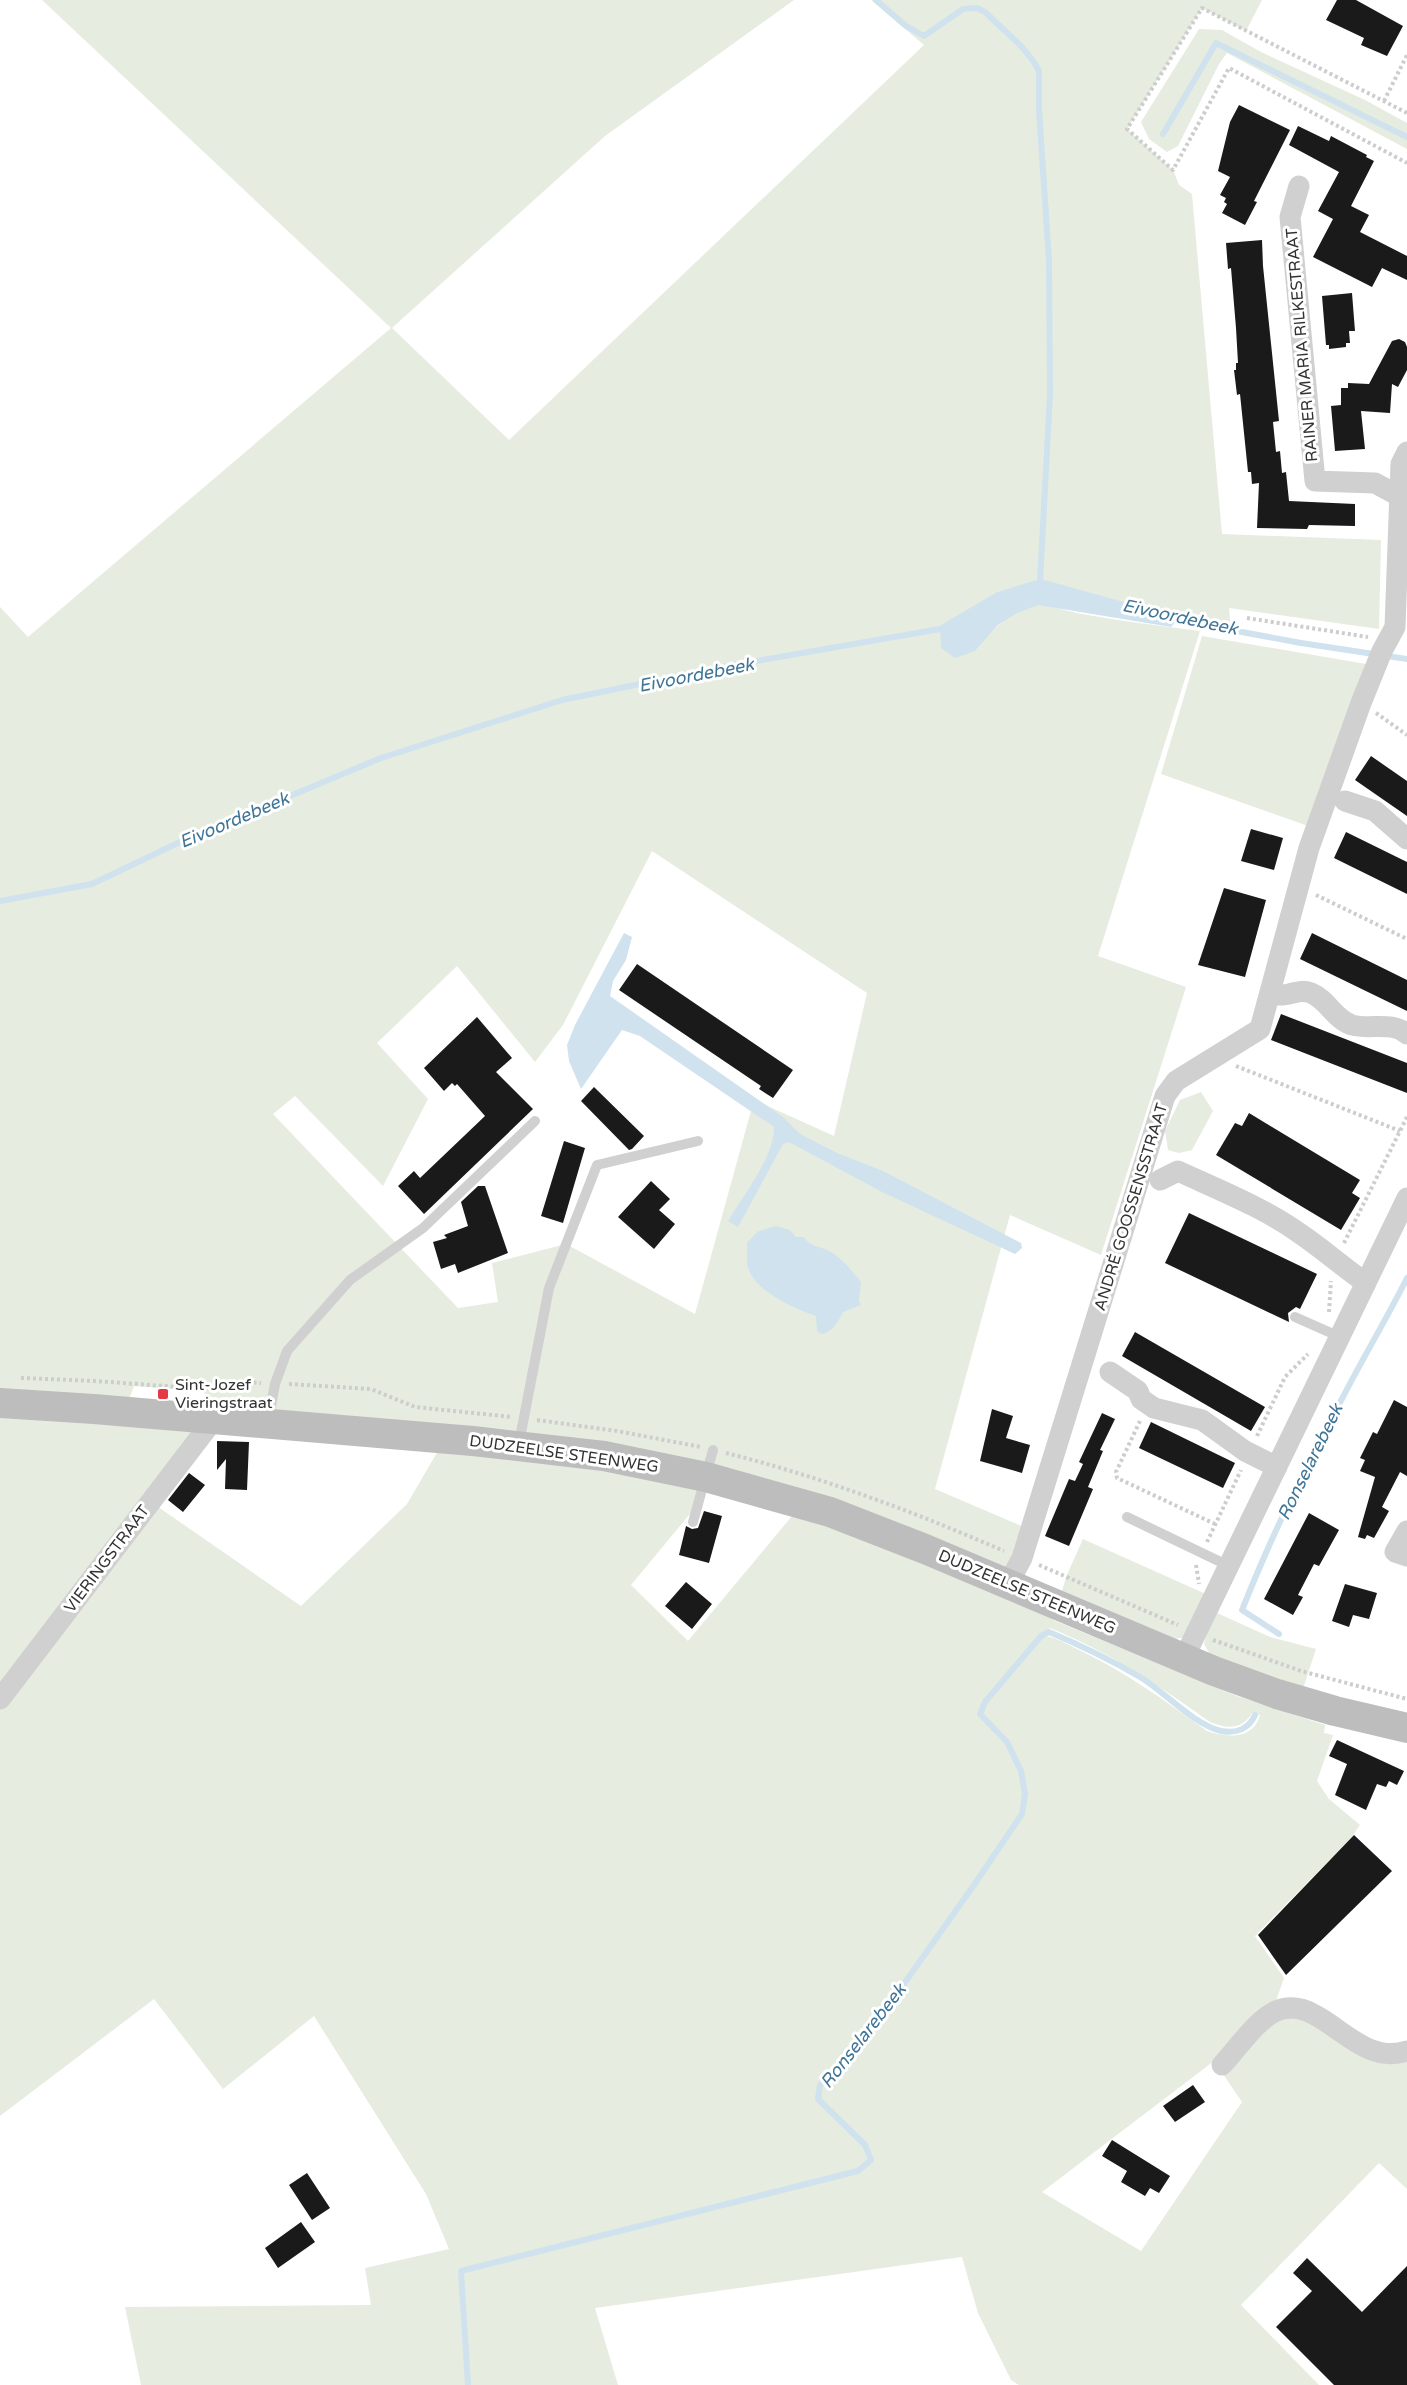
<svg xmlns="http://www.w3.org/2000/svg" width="1407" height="2385" font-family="'Varela Round',sans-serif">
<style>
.green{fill:#e6ecdf;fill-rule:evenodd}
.water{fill:#cfe2ee}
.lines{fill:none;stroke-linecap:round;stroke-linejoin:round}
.stream{stroke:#cfe2ee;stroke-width:6}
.building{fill:#1a1a1a}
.path{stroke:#cdcdcd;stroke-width:4;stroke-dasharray:3 3;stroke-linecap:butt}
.lane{stroke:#d0d0d0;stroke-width:10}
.street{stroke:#d0d0d0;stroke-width:21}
.secondary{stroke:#bdbdbd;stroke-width:30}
.poi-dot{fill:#e63946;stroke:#fff;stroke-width:2}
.labels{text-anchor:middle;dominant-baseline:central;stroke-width:6;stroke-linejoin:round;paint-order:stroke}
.street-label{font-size:16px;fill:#333;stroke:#fff}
.poi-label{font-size:16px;fill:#333;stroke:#fff;text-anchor:start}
.water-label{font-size:18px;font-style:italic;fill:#3f7597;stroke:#fff}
</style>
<rect width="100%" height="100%" fill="#fff"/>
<path class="green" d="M42 0H794L605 136 392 328 509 440 924 45 871 0H1262L1246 31 1202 8 1127 129 1173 170 1179 185 1192 194 1222 534 1381 540 1379 629 1229 608 1231 630 1177 620 1040 582 998 595 975 651C990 632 1011 609 1037 605 1047 604 1070 612 1082 614 1121 621 1161 626 1200 631L1098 956 1186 987 1101 1255 1010 1215 935 1489 1031 1530 1008 1584 1058 1605 1053 1620 1237 1696 1325 1725 1324 1733 1333 1735 1317 1781 1329 1799 1360 1825 1350 1839 1255 1936 1284 1978 1272 2012 1289 2006 1356 2042 1407 2051V2189L1379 2163 1241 2305 1319 2385H1019L1011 2380 978 2313 962 2257 595 2308 618 2385H141L125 2307 371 2305 365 2268 449 2249 426 2194 314 2016 223 2089 154 1999 0 2116V1403L214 1418 206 1395 202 1391 134 1386 128 1402 0 1392V607L28 637 391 328ZM652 851 867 993 834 1136 754 1100 695 1314 566 1244 492 1263 498 1302 458 1308 273 1114 295 1096 383 1186 428 1099 377 1043 457 966 535 1062 563 1025ZM214 1419 445 1439 407 1504 301 1606 151 1502ZM706 1477 802 1504 688 1641 631 1585 699 1503ZM1050 1628C1112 1653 1156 1684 1210 1722 1227 1729 1242 1730 1252 1713L1260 1715C1253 1740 1227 1738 1207 1731 1164 1700 1121 1669 1073 1647 1063 1642 1053 1636 1042 1636ZM1214 2061 1242 2102 1141 2251 1042 2192Z
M1199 29 1222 30 1261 52 1365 100 1407 123V149L1227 53 1219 64 1178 146 1167 152 1149 139 1141 122Z
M1202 636 1366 664 1308 826 1161 774Z
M1201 1092 1213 1111 1192 1150 1179 1153 1168 1150 1165 1131 1180 1100Z
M1083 1539 1208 1595 1187 1637 1168 1640 1061 1595 1066 1577Z
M1217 1613 1270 1637 1316 1649 1303 1689 1212 1658 1204 1644 1207 1633Z"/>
<path class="water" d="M1040 582 1177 620 1171 627 1038 605 1017 613 998 625 975 651 955 658 941 648 940 629 998 595Z
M624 933 632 937 626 960 613 981 610 996 783 1117 800 1134 837 1153 883 1171 1021 1243 1022 1248 1015 1254 882 1192 789 1142 783 1144 738 1227 728 1221C743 1196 775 1156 774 1127L640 1036 622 1030 581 1089 569 1061 567 1045 575 1025Z
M775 1226 790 1230 796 1237H804C810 1247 819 1246 829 1251 842 1258 852 1271 861 1282L859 1301 861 1305 843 1312C837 1323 834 1331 822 1334L817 1331 816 1316C794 1308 754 1291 748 1267 746 1260 748 1250 747 1243L757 1232Z"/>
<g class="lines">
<path class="stream" d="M876 0 906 26 924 36 963 9 977 8 985 12 1022 47 1034 62 1039 71V109L1049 261 1050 394 1040 582
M1163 134 1216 43 1407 137
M0 901 92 884 180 842 381 758 562 700 728 666 940 629 998 595 1040 582 1177 620 1301 643 1407 659
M1279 1634 1242 1610C1271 1537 1306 1465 1344 1395 1364 1356 1387 1318 1407 1278
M468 2385 461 2271 858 2171 871 2160 865 2145 818 2099 820 2085 869 2033 974 1885 1022 1814 1025 1794 1021 1771 1007 1742 980 1714 985 1702 1041 1636 1049 1632C1080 1645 1111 1660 1140 1677 1165 1692 1193 1724 1221 1731 1236 1734 1249 1729 1255 1715"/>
</g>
<path class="building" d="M1337 0H1356L1403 26 1387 56 1361 45 1364 38 1326 20Z
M1239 105 1290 130 1254 201 1257 202 1245 225 1222 213 1227 204 1224 202 1226 198 1220 195 1230 177 1218 171 1230 122Z
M1298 126 1329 141 1331 136 1367 155 1366 157 1374 161 1351 206 1369 215 1360 232 1407 256V280L1382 268 1372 287 1313 257 1333 219 1318 211 1339 172 1289 145Z
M1262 240 1263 266 1279 421 1273 422 1276 452 1280 451 1282 473 1286 472 1289 501 1355 504V526L1309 525 1307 529 1257 528 1259 483 1252 484 1251 472H1248L1240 394 1237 395 1234 370H1236V363H1238L1236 328 1231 268 1228 269 1226 243Z
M1352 293 1355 331H1349L1350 343H1346V347L1329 349V345H1326L1322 296Z
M1399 339 1405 342 1407 347V370L1398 387 1392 384 1390 413 1361 411 1365 449 1335 451 1331 406 1341 405V388H1348V383L1369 384 1392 341Z
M1371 756 1407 781V816L1355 780Z
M1251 829 1283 838 1274 870 1241 861Z
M1346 832 1407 862V894L1334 858Z
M1224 888 1266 900 1245 977 1198 965Z
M1312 933 1407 980V1011L1300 959Z
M637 964 793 1070 773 1098 759 1089 761 1086 619 990Z
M1281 1014 1407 1063V1093L1271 1040Z
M477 1017 512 1058 496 1072 533 1109 424 1214 398 1186 414 1171 420 1178 485 1116 457 1084 455 1086 452 1083 444 1091 424 1068Z
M594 1087 644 1136 632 1149 629 1150 581 1101Z
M1249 1113 1360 1180 1352 1193 1360 1198 1341 1230 1216 1155 1235 1123 1242 1126Z
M564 1141 585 1148 563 1223 541 1216Z
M651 1181 670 1199 659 1210 675 1224 654 1249 618 1217Z
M478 1186H485L508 1253 458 1273 455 1264 441 1269 433 1242 447 1238 444 1235 468 1226 461 1202Z
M1189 1213 1317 1274 1300 1309 1296 1307 1288 1313 1289 1322 1165 1263Z
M1135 1332 1265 1407 1251 1431 1122 1356Z
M1394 1400 1407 1407V1476L1400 1472 1382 1507 1389 1511 1374 1538 1367 1535 1365 1539 1358 1537 1375 1477 1360 1471 1365 1460 1360 1458 1373 1432 1377 1434Z
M992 1409 1013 1416 1006 1438 1030 1445 1022 1473 980 1461Z
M1102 1413 1115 1419 1100 1450 1103 1451 1088 1487 1093 1489 1069 1546 1045 1536 1069 1479 1075 1481 1083 1464 1079 1462Z
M1151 1422 1235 1463 1223 1488 1139 1448Z
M217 1441 249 1442 247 1490 225 1489 226 1459 217 1470Z
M189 1473 205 1485 183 1512 168 1500Z
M704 1511 722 1516 709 1563 679 1555 686 1526 692 1529 698 1528Z
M1309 1513 1339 1530 1319 1566 1314 1564 1298 1595 1303 1597 1293 1615 1264 1599Z
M686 1582 712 1604 692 1629 665 1606Z
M1345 1584 1377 1593 1369 1619 1353 1615 1349 1627 1332 1621Z
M1337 1740 1404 1771 1397 1785 1389 1781 1386 1787 1377 1784 1366 1810 1335 1795 1347 1764 1329 1756Z
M1354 1835 1392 1871 1286 1975 1258 1935Z
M1193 2085 1205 2102 1175 2122 1163 2106Z
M1112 2140 1170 2176 1159 2193 1150 2188 1145 2196 1121 2182 1127 2171 1102 2156Z
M307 2173 330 2208 312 2220 289 2185Z
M301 2222 315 2242 278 2268 265 2248Z
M1307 2258 1362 2312 1407 2266V2385H1334L1276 2327 1312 2291 1293 2273Z"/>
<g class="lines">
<path class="path" d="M1384 101 1407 55
M1407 113 1202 8 1127 129 1173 170 1229 68 1407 163
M1247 618 1368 637
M1376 713 1407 735
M1316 895 1407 939
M1236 1066 1400 1131
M1344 1243 1407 1117
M1329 1312 1331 1281
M21 1378 96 1381 205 1389 236 1381 261 1383
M289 1384 371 1389 415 1407 512 1417
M537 1420 617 1431 701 1447
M1140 1421 1116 1472 1117 1478 1215 1524
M1257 1436 1285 1377 1308 1354
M726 1453C822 1477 914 1512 1004 1551
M1207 1542 1241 1470
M1039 1565 1178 1625
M1196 1565 1199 1584
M1213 1640 1301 1671 1407 1699"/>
<path class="lane" d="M1295 1317 1340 1337
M268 1422 275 1384 287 1351 350 1280 423 1228 535 1121
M519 1443 549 1288 597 1165 698 1141
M1127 1517 1229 1566
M693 1522 713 1450"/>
<path class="street" d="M1299 186 1290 217 1315 481 1375 483 1399 496 1407 497
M1345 801 1375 811 1407 839
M1279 995C1289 996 1301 988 1311 993 1328 1000 1334 1019 1352 1025 1370 1030 1392 1021 1407 1034
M1160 1180 1178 1171C1219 1190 1265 1208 1302 1235 1324 1250 1344 1268 1366 1283
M1110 1372 1138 1391 1141 1399 1154 1408 1202 1420 1245 1451 1277 1467
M1407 1531 1395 1552 1407 1556
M1008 1584 1022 1558 1165 1096 1176 1081 1260 1029 1309 848 1361 703 1382 651 1395 627 1401 464 1407 452
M1184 1658 1407 1198
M0 1699 214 1419
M1222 2065C1238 2048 1254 2023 1274 2012 1320 1989 1353 2069 1407 2051"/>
<path class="secondary" d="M0 1403 94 1409 473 1441 604 1456 706 1477 830 1512 925 1549 1214 1671 1277 1694 1335 1711 1407 1728"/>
</g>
<rect class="poi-dot" x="157" y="1388" width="12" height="12" rx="3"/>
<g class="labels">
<g class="street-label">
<text transform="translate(1302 345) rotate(-95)">RAINER MARIA RILKESTRAAT</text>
<text transform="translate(1131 1207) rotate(-73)">ANDRÉ GOOSSENSSTRAAT</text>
<text transform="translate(564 1454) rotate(8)">DUDZEELSE STEENWEG</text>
<text transform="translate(107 1559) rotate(-53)">VIERINGSTRAAT</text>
<text transform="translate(1027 1592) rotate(23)">DUDZEELSE STEENWEG</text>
</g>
<g class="poi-label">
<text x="175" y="1385">Sint-Jozef<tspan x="175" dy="18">Vieringstraat</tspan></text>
</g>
<g class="water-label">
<text transform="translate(1180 617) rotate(12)">Eivoordebeek</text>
<text transform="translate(696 675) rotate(-11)">Eivoordebeek</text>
<text transform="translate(234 820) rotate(-23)">Eivoordebeek</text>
<text transform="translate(1310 1462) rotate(-64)">Ronselarebeek</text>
<text transform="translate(863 2036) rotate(-52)">Ronselarebeek</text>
</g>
</g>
</svg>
